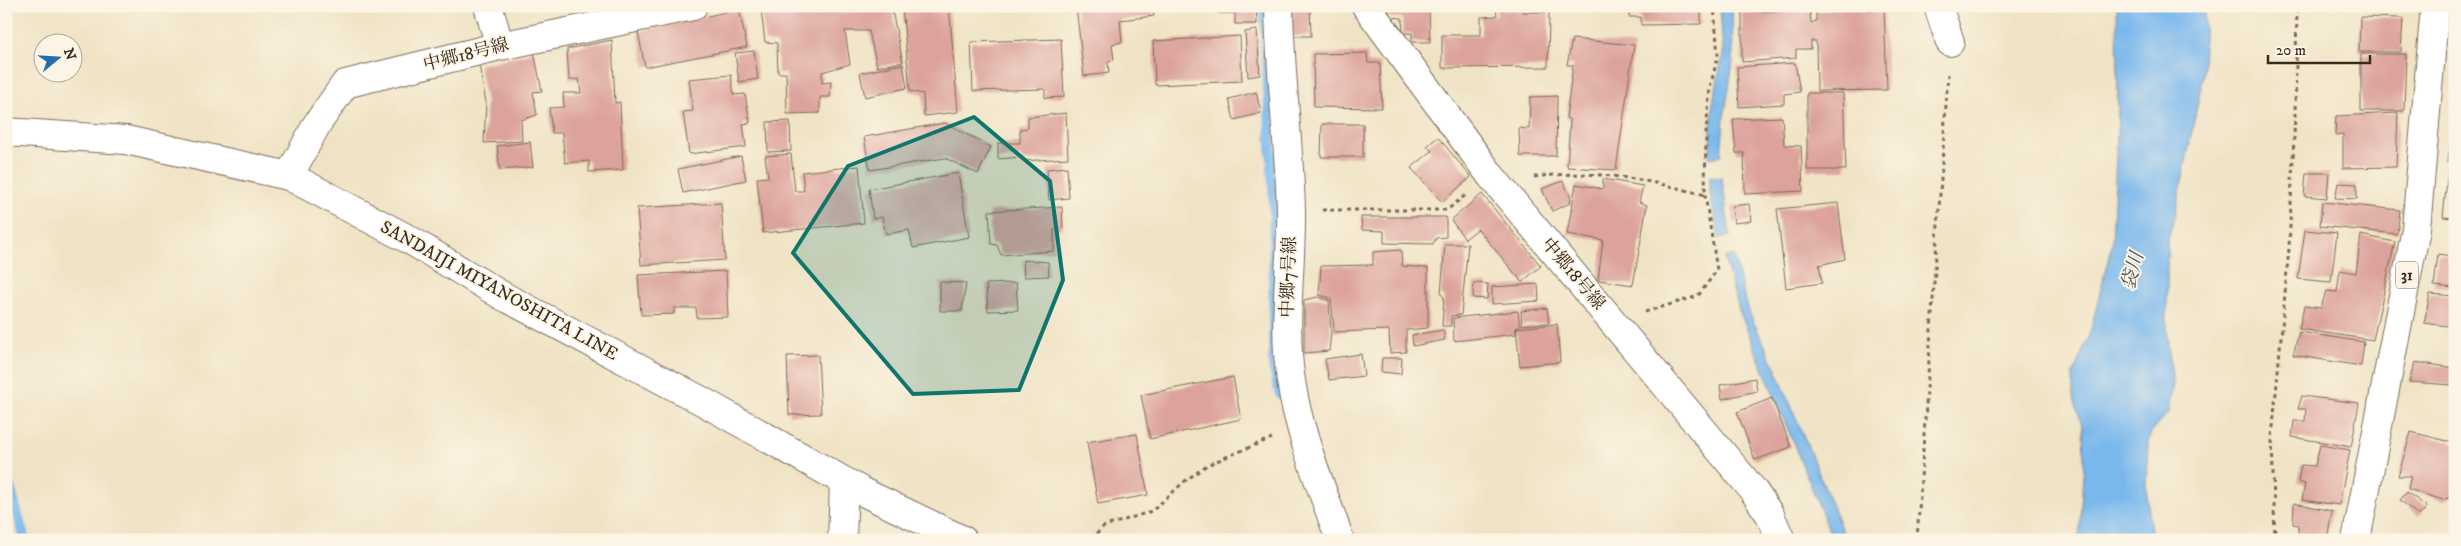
<svg xmlns="http://www.w3.org/2000/svg" width="2461" height="546" font-family="'IM FELL DW Pica','Noto Serif JP',serif">
<style>
.water{fill:#79b8ed;stroke:#5a7186}
.lines{fill:none;stroke-linecap:round;stroke-linejoin:round}
.stream{stroke:#79b8ed;stroke-width:10}
.building{fill:#dca39c}
.street-casing{stroke:#7a6b58;stroke-width:30}
.secondary-casing{stroke:#7a6b58;stroke-width:30}
.primary-casing{stroke:#7a6b58;stroke-width:30}
.path{stroke:#7a6b58;stroke-width:3;stroke-dasharray:4 4;stroke-linecap:butt}
.street{stroke:#fff;stroke-width:28}
.secondary{stroke:#fff;stroke-width:28}
.primary{stroke:#fff;stroke-width:28}
.marked{fill:#0f766e;fill-opacity:0.2;stroke:#0f766e;stroke-width:4;stroke-linejoin:round}
.labels{text-anchor:middle;dominant-baseline:central;stroke-width:4;stroke-linejoin:round;paint-order:stroke}
.shield{fill:#fcf5e5;stroke:#75675a;stroke-width:1}
.shield-label{font-size:16px;font-weight:bold;fill:#3b2a1e}
.street-label{font-size:18px;fill:#3b2a1e;stroke:#fcf5e5}
.water-label{font-size:19px;font-style:italic;fill:#4e555c;stroke:#fcf5e5}
</style>
<rect width="100%" height="100%" fill="#fcf5e5"/>
<filter id="ink" filterUnits="userSpaceOnUse"><feTurbulence type="fractalNoise" baseFrequency=".02" numOctaves="2"/><feDisplacementMap in="SourceGraphic" scale="10" xChannelSelector="R" yChannelSelector="G"/><feConvolveMatrix kernelMatrix="1 2 1 2 8 2 1 2 1" color-interpolation-filters="sRGB"/></filter>
<filter id="wash" filterUnits="userSpaceOnUse"><feTurbulence type="fractalNoise" baseFrequency=".0096" numOctaves="4" result="noise"/><feDisplacementMap in="SourceGraphic" scale="20" xChannelSelector="R" yChannelSelector="G"/><feGaussianBlur stdDeviation="1.12" result="paint"/><feColorMatrix in="noise" values="0 0 0 0 0 0 0 0 0 0 0 0 0 0 0 0 0 1.4 0 .05"/><feComposite in="paint" operator="in"/></filter>
<g filter="url(#wash)">
<rect width="100%" height="100%" fill="#f0e3c5"/>
<path class="water" d="M1720 6H1732L1733 62 1724 118 1721 156 1709 158 1713 102 1723 54Z
M2117 6H2205L2203 76 2175 216 2167 242V336L2173 384 2168 413 2151 432 2148 443 2146 486 2152 540H2079L2084 459 2083 429 2073 395V375L2090 333 2112 244 2118 112Z
M1710 176 1722 178 1730 236 1719 238 1710 193Z
M1734 255 1747 308 1776 369 1846 540H1833L1739 310 1724 258Z"/>
<g class="lines">
<path class="stream" d="M1264 6 1274 207 1273 366 1280 394
M6 473 25 540"/>
</g>
<g id="blocks">
<path class="building" d="M820 6H891L903 62 877 67 869 31H845L850 64 822 72V83L831 82 830 97H820V113L787 114 786 73H778L777 43 765 42 761 9Z
M902 6H949L958 112 924 116 923 94 910 91Z
M1076 6H1153L1154 16 1120 20 1122 42 1112 44 1114 60 1108 62 1109 73 1084 76Z
M1218 6H1256L1257 24H1235V13H1219Z
M1289 6H1310L1311 36H1289Z
M1389 6H1429L1430 42H1412V33H1403L1402 18 1389 17Z
M1496 6H1522L1523 12H1549L1548 67 1442 68V35H1481V17L1497 16Z
M1562 6H1578V8H1562Z
M1593 6H1625V11H1593Z
M1629 6H1701V24L1641 25V17H1629Z
M1779 6H1805V11H1810L1811 23 1816 21V11L1829 10V6H1868V10L1884 9 1887 90 1817 91 1816 41H1811V49H1796V58L1742 62V12L1780 11Z
M739 9 747 47 645 67 638 32Z
M2360 17 2403 18 2401 52H2359Z
M1257 30 1260 75 1248 77 1245 32Z
M1240 36 1242 81 1155 85 1153 41Z
M1061 39 1064 97 1045 98V89L973 91 971 42Z
M1572 39 1634 45 1616 170 1567 167 1570 120 1566 118 1573 65H1567Z
M612 40 615 103 620 102 623 170 589 172V161L565 163 562 133H552L549 108 564 107 563 93H581L579 79 569 80 567 49Z
M754 51 758 79 739 82 735 53Z
M534 52 542 91 533 92 537 115 521 120 522 141 484 143 486 102 479 65Z
M1367 53 1368 63H1380L1382 108 1314 107 1313 54Z
M2361 54H2406L2404 111H2361Z
M1795 63 1800 92 1784 94V104L1739 107 1737 67Z
M903 64 907 88 865 97 860 73Z
M731 75 734 95 745 94 750 123 743 124 746 147 689 154 683 112 693 111 689 79Z
M1256 92 1261 113 1234 120 1229 99Z
M1807 93H1843L1846 170H1807Z
M1557 96 1556 156H1520L1519 128 1529 129 1530 97Z
M1066 113 1068 158 1023 161 1021 157 998 159V143H1020V129L1028 128V117Z
M2398 113 2396 167 2343 168V134L2335 135 2336 116Z
M2453 115H2455V163H2448Z
M1782 117 1784 145 1801 146 1803 191 1745 194 1744 153H1736L1733 119Z
M790 121 791 151 768 152 767 122Z
M945 123 991 147 978 174 945 158 870 170 864 137Z
M1322 124H1363V157H1321Z
M1438 137 1471 177 1442 202 1411 168 1432 151 1427 146Z
M530 142 533 167 500 170 497 146Z
M791 154 795 191H804L802 172 859 166 864 223 763 233 757 178 768 177 765 156Z
M741 156 746 180 683 193 678 169Z
M1067 167 1069 198 1049 200 1047 169Z
M2448 170 2455 171V218L2443 217Z
M958 173 969 237 913 248 909 230 886 234 882 217 873 219 869 189Z
M2306 173H2329L2327 198 2304 196Z
M1603 179 1643 186 1639 202 1647 205 1633 285 1598 280 1603 240 1567 234 1576 184 1603 189Z
M1563 181 1571 198 1570 203 1552 211 1542 189Z
M2338 183 2357 184V199L2335 198Z
M1482 194 1541 266 1522 282 1478 229 1465 239 1451 220Z
M2322 202 2400 210 2397 234 2320 226Z
M721 203 725 260 641 265 637 208Z
M1838 203 1845 259 1819 265 1822 283 1786 288 1777 209Z
M1749 204 1751 221 1734 223 1732 206Z
M1062 207 1063 228 1054 230V251L1001 255 997 245 991 244 989 211Z
M1361 217H1446V237L1436 238 1433 244 1384 243V231L1362 230Z
M2453 226H2455V288L2434 286 2438 254 2451 256Z
M2305 230 2337 233 2331 282 2298 279Z
M2361 235 2395 242 2373 340 2299 329 2304 306 2321 308 2326 291 2337 292 2340 270 2356 273Z
M1445 244H1468L1461 315 1451 316V326H1442L1444 297 1441 294Z
M1401 250 1402 266 1428 268V328L1406 330V352L1390 353 1389 330 1334 332 1331 298 1319 295 1321 266 1373 265V252Z
M1023 260 1048 262 1049 276 1024 277Z
M726 271 728 317 697 318 696 308H674V314L641 315 638 275Z
M940 282 966 283 962 311H940Z
M1016 283 1018 310 988 311 986 284Z
M1474 283 1488 284 1487 299 1473 298Z
M1538 284 1539 301 1492 304V287Z
M2430 294 2455 296V327L2424 323Z
M1318 297 1329 300 1331 332 1329 351 1304 353V300Z
M1547 308 1549 323 1522 325 1521 311Z
M1518 311 1520 326 1516 328 1557 324 1560 362 1520 366 1516 328V334L1454 341 1453 318Z
M1443 330 1445 340 1413 346 1412 335Z
M2299 332 2364 342 2361 366 2293 355Z
M1361 354 1364 376 1329 380 1325 359Z
M818 355 821 414 789 415 787 356Z
M1382 358H1402L1401 374 1381 372Z
M2415 362 2455 368 2452 385 2409 382Z
M1233 377 1241 419 1150 439 1141 395Z
M1755 378 1757 391 1722 399 1720 385Z
M2302 396 2359 403 2351 447 2292 437 2294 421H2305L2306 409H2298Z
M1772 398 1791 447 1755 460 1737 412Z
M2411 432 2455 443V495L2443 500 2408 489 2411 476H2398Z
M1137 434 1148 495 1098 504 1087 442Z
M2320 445 2350 450 2339 505 2302 500 2305 484 2298 482 2301 465 2315 466Z
M2407 492 2427 507 2419 516 2400 500Z
M2294 503 2332 511 2327 540H2297L2299 525 2293 524Z"/>
</g>
</g>
<g filter="url(#ink)">
<use href="#blocks" fill-opacity="0" stroke="#7a6b58" stroke-width="1"/>
<g class="lines">
<g class="street-casing">
<path id="street" d="M488 6 500 46
M1279 6C1280 74 1289 142 1291 210 1292 267 1282 325 1291 381 1299 435 1322 488 1340 540
M1366 6 1491 176 1753 490 1770 515 1781 540
M1938 6 1950 42
M289 176 317 124 345 84 500 46 693 6
M842 540 844 482"/>
</g>
<g class="secondary-casing">
<path id="secondary" d="M6 132 126 140 289 176 410 240 501 295 702 401 865 493 963 540"/>
</g>
<g class="primary-casing">
<path id="primary" d="M2356 540 2416 229 2435 6"/>
</g>
<path class="path" d="M1534 177C1598 169 1644 179 1705 195
M1322 210H1447L1467 194
M1645 312 1698 296 1717 270 1705 195 1706 133 1710 87 1718 56 1714 6
M1091 540 1103 527 1152 511 1185 481 1207 465 1272 438
M1917 540 1948 74
M2275 540 2272 438 2289 248 2295 114 2297 6"/>
<use href="#street" class="street"/>
<use href="#secondary" class="secondary"/>
<use href="#primary" class="primary"/>
</g>
</g>
<path class="marked" d="M974 117 1050 181 1063 280 1019 390 913 394 793 253 848 166Z"/>
<g class="labels">
<rect class="shield" x="2396" y="261.5" width="22" height="27" rx="4"/>
<g class="shield-label">
<text x="2407" y="275">31</text>
</g>
<g class="street-label">
<text transform="translate(466 55) rotate(-14)">中郷18号線</text>
<text transform="translate(1573 274) rotate(50)">中郷18号線</text>
<text transform="translate(1289 277) rotate(-88)">中郷7号線</text>
<text transform="translate(499 291) rotate(29)">SANDAIJI MIYANOSHITA LINE</text>
</g>
<g class="water-label">
<text transform="translate(2133 271) rotate(-75)">袋川</text>
</g>
</g>
<rect width="2461" height="546" fill="none" stroke="#fcf5e5" stroke-width="25"/>
<g transform="translate(58 58) rotate(72)"><circle r="24" fill="#fcf5e5" stroke="#afa495"/>
<path d="M0-4L9 19L0 12L-9 19Z" fill="#1f6fb2"/>
<text y="-8" font-size="14" font-weight="bold" text-anchor="middle" fill="#3b2a1e">N</text>
</g>
<path d="M2268 55v8h102v-8" fill="none" stroke="#3b2a1e" stroke-width="2.5"/>
<text x="2276" y="55" font-size="15" fill="#3b2a1e" stroke="#fcf5e5" stroke-width="4" paint-order="stroke">20 m</text>
</svg>
